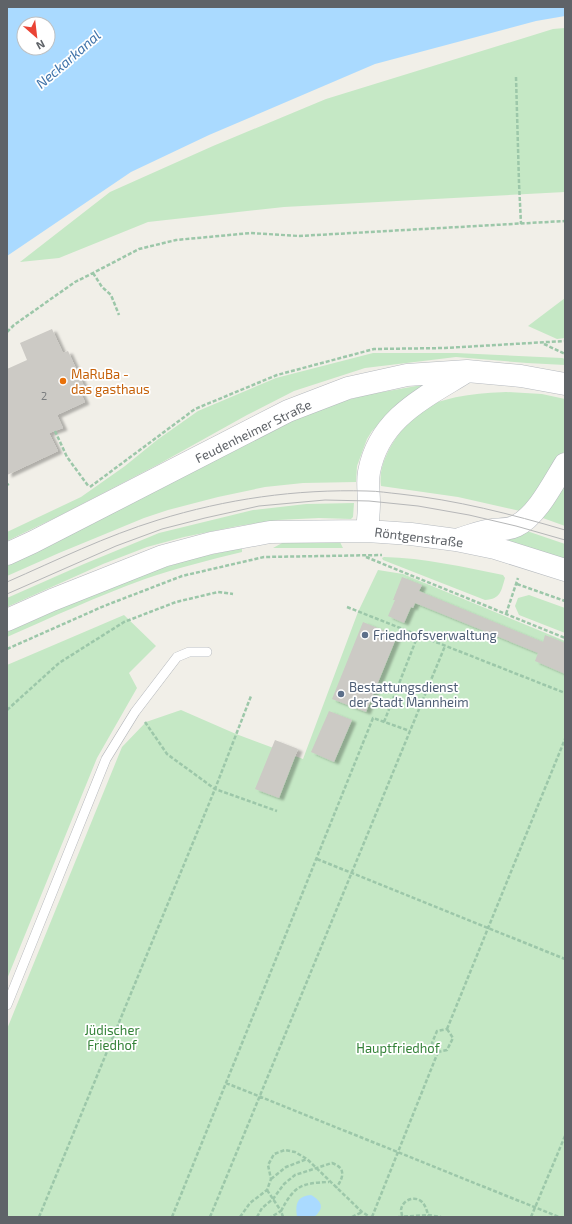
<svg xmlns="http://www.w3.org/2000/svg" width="572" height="1224" font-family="'Exo 2',sans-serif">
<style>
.green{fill:#c5e8c5}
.water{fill:#aadaff;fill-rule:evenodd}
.building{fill:#cccac5;filter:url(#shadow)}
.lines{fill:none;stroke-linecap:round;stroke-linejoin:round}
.service-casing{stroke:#b5b8bc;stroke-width:10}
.secondary-casing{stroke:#b6babf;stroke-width:23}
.path{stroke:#9cc7a9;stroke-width:2.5;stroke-dasharray:4 2;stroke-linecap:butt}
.service{stroke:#fff;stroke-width:9}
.secondary{stroke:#fff;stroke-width:22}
.tram{stroke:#b6b7b8;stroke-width:1}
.food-dot{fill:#e8710a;stroke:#fff;stroke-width:1.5}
.service-dot{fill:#5c6f8a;stroke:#fff;stroke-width:1.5}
.labels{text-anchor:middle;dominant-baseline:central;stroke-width:3.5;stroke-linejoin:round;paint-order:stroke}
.number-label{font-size:11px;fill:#7a7d7f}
.food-label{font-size:13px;fill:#c56008;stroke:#fff;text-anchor:start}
.street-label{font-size:13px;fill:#5f6368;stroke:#fff}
.service-label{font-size:13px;fill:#4e5e75;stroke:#fff;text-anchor:start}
.park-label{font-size:13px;fill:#348238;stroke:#fff}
.water-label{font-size:14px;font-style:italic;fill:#4174aa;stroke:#fff}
</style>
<defs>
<filter id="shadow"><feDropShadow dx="4.5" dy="2.5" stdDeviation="1" flood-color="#0004"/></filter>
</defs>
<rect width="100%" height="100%" fill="#f1efe8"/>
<path class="green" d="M565 28V192L284 207 148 222 59 258 20 262 110 192 213 146 326 99 553 29Z
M565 298V338L557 339 528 326Z
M373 353H456L562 358 565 359V365L527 363 456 357 365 368 294 391 247 415 159 464 61 515 7 541V532L81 497 125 466 157 440 198 411 276 378Z
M422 385 423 386 398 406 372 431 367 439 357 466 356 482 303 483 265 487 218 497 168 510 144 518 59 553 7 576V566L32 554 298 418 333 404 366 395Z
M506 392 542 394 565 399V450L533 501 520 511 458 497 381 486C379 471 384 459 391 446 397 435 411 418 420 411 441 396 481 393 506 392Z
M565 479V526L540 517Z
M354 503 353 517 351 519 319 518 278 520 238 526 184 537 147 547 103 564 7 607V598L84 564 159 533 253 510 306 504Z
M524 530 565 544V559L509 541 508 539Z
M284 542H340L343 548H273Z
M242 548V552C209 560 177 568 145 579 98 596 52 617 7 637V632C66 606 126 578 188 560 206 555 224 552 242 548Z
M384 557C424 558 464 567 503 575L505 578C501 591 501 599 485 600L383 560 382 558Z
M378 570 403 574 565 641V1217H7V1029L122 747 146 722 181 710 236 734 303 759 358 612Z
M529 595 565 608V633L519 615 515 606 518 598Z
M124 615 156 646 129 673 137 688 97 758 7 979V665Z"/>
<path class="water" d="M7 7H565V16L536 21 375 64 209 135 131 172 7 256ZM24 24H48V48H24Z
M311 1195C318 1199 325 1205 318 1213 317 1215 315 1216 313 1217 308 1218 302 1217 297 1217 295 1204 297 1196 311 1195Z"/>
<path class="building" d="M52 329 63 353 68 351 84 386 79 389 85 402 57 415 63 428 49 433 58 451 7 475V369L27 360 20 343Z
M402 577 422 585 419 591 543 642 545 635 565 643V674L535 661 538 653 415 603 413 608 411 607 404 623 388 616 395 600H393Z
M363 622 397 636 366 712 332 699Z
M329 711 352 720 334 762 311 752Z
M275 740 298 749 279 798 255 789Z"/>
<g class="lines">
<g class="service-casing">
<path id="service" d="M7 1005 106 759 135 712 177 657 189 652H207"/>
</g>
<g class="secondary-casing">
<path id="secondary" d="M367 531C368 521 369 512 369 503 369 492 367 483 369 472 379 418 424 398 466 372
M459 539C470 536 481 531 492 530 500 529 508 530 516 526 537 516 553 483 565 464
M7 554 33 542 107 504 288 411 348 388 407 375 467 371 521 376 565 384
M7 620 52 600 163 556 211 543 270 532 367 531 411 534 456 540 495 548 565 570"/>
</g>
<path class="path" d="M516 77 519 183 521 224
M93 273 102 287 111 295 119 315
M7 332 14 325 75 282 93 273 139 249 176 240 251 233 299 236 565 221
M544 344 565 354
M55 431 67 457 89 487
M7 485 9 484
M90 487 195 409 277 375 374 349 445 348 565 341
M366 557 565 638
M517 584 565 601
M347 607 565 693
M506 614 518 578
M7 649 104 606 182 576 264 557 382 555
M7 710 59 663 124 622 176 602 218 592 233 594
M145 722 167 754 215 789 277 811
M384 722 418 635
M317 859 565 959
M447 1029 565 739
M447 1029 453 1038 447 1050 438 1052 432 1043 437 1031Z
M226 1083 559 1217
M271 1179 286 1167 307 1159
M267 1190 281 1211 271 1217
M402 1216C402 1215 401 1210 401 1210 402 1200 415 1195 422 1202 426 1206 427 1212 429 1217
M39 1217 215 789 251 696
M172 1217 373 718 410 731
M210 1217 445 646
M240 1217 250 1203 267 1190 271 1179 268 1165 274 1154 285 1150 295 1152 307 1159 362 1212 370 1217
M257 1217 262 1208 273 1199 284 1184 295 1175 332 1163C346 1168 344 1177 336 1188
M283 1217 281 1211C294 1186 301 1183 329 1182
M352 1217 362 1212
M372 1217 438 1052
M398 1217 428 1215 441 1217
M531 1217 565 1136"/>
<use href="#service" class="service"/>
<use href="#secondary" class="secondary"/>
<path class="tram" d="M7 582C57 560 106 536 158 520 226 499 296 489 367 491 378 491 389 493 400 494 456 500 511 514 565 530
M7 594 116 546 162 529 205 518 259 506 325 500 369 501 418 506 469 515 516 526 565 540"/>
</g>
<circle class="food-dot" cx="63" cy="381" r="4"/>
<g class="service-dot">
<circle cx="365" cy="635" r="4"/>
<circle cx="341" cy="694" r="4"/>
</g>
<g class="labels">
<g class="number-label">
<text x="44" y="395">2</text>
</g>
<g class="food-label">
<text x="71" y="374">MaRuBa -<tspan x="71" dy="15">das gasthaus</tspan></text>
</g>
<g class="street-label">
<text transform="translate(253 431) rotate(-26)">Feudenheimer Straße</text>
<text transform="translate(419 537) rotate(7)">Röntgenstraße</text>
</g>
<g class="service-label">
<text x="373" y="635">Friedhofsverwaltung</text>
<text x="349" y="687">Bestattungsdienst<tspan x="349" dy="15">der Stadt Mannheim</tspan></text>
</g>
<g class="park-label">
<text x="112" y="1030">Jüdischer<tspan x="112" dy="15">Friedhof</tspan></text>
<text x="398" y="1048">Hauptfriedhof</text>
</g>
<g class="water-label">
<text transform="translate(68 59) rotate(-41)">Neckarkanal</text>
</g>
</g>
<rect width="572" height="1224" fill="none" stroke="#5f6368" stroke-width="16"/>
<g transform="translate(36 36) rotate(152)"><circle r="19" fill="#ffffff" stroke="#bfc1c3"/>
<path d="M0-3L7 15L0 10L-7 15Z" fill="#ea4335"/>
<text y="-6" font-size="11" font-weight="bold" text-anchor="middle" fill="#5f6368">N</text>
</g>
</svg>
